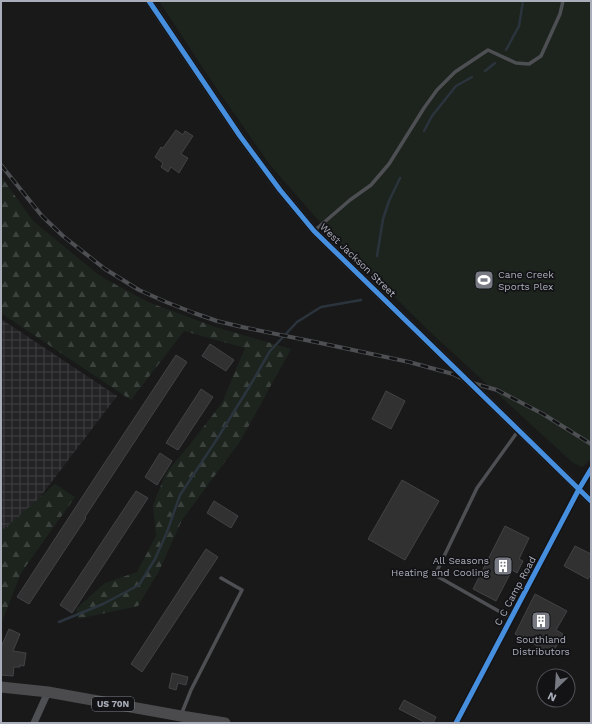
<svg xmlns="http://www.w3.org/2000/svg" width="592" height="724" font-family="'Work Sans',sans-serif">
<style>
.industrial{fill:url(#industrial-grid)}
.forest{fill:url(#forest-firs)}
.garden{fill:#1d241e}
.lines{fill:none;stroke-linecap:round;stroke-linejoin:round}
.stream{stroke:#2b343d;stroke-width:2.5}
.building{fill:#313132;stroke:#424346}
.service{stroke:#4d4f53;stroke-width:3.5}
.minor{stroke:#4d4f53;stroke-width:7}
.tertiary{stroke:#4d4f53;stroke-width:8}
.primary{stroke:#4b4b4e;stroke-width:11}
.rail-casing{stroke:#4d4f52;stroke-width:4}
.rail{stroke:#131316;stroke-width:2.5;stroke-dasharray:8;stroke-linecap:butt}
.cycleway-casing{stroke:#131316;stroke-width:8}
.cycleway{stroke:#468fdf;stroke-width:5}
.labels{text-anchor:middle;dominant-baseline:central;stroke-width:3.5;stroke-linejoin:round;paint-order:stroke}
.shield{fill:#131316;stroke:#7d808a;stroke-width:1}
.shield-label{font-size:9px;font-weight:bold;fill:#aaaebb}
.street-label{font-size:10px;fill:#aaaebb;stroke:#131316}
.poi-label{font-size:10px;fill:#aaaebb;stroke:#131316;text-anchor:start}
</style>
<defs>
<pattern id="industrial-grid" width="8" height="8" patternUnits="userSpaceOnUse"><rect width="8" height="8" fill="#232326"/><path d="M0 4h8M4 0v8" fill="none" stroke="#404044"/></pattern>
<pattern id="forest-firs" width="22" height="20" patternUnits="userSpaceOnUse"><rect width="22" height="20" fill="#1d241e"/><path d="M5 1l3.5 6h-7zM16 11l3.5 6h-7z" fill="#3b413d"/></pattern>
</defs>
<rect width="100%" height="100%" fill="#19191a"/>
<path class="industrial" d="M1 319 117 396 2 547 1 546Z"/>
<path class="forest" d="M1 176 33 221 100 276 148 302 215 327 291 349 241 440 182 520 159 571 138 606 78 619 76 609 105 583 137 572 156 536 153 505 166 473 188 447 222 403 245 348 184 331 131 400 1 313Z
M55 484 75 497 21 573 1 624V528L4 529Z"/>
<path class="garden" d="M159 1H591V458L589 461 582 467 573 463 430 332 326 229 270 165 206 73Z"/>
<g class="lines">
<path class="stream" d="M506 50 519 26 523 1
M485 71 495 63
M424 131 432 116 456 86 472 77
M377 256 383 219 389 201 400 178
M59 622 103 604 139 585 155 559 167 532 180 495 217 439 248 389 270 351 297 322 321 307 361 300"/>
</g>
<path class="building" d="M176 130 183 135 185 131 193 136 181 154 188 158 179 173 171 167 168 172 161 167 163 163 155 157 161 147 163 148Z
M210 344 234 360 226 371 202 356Z
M176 355 187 362 85 517 86 518 29 604 17 597 94 479Z
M201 389 213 397 178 450 166 443Z
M386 391 405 401 391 429 372 419Z
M160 453 172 461 157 485 145 477Z
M402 480 439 501 405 560 368 539Z
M136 491 148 498 72 613 60 605Z
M214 501 238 516 231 528 207 513Z
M505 526 529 538 519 559 523 561 517 573 512 570 496 601 473 589Z
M575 546 591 554V574L588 579 564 566Z
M206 549 218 557 142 672 131 664Z
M535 594 567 611 556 630 563 634 552 654 515 634Z
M9 629 20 634 13 651 26 653 24 666 20 665V667H14L13 676 1 675V647Z
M172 673 188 677 186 685 178 683 176 690 169 688Z
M404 700 436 717 433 723H426L399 709Z"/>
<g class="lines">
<path class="service" d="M314 231 350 200 371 185 389 164 424 108 437 90 455 72 488 50 516 63 529 64 541 56 560 14 563 1
M511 618 435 575 477 488 518 431
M181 715 191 690 242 590 221 578"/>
<path class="minor" d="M34 723 48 692
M456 723 579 489 591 469"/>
<path class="tertiary" d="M149 1 240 136 280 190 314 231 591 501"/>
<path class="primary" d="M1 687 48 692 181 716 225 723"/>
<g class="rail-casing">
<path id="rail" d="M1 165 42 216 63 236 105 269 139 290 166 302 194 313 217 321 242 327 325 344 409 362 453 374 469 382 497 390 543 414 591 444"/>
</g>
<use href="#rail" class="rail"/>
<g class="cycleway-casing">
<path id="cycleway" d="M149 1 240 136 280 190 314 231 591 501
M456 723 579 489 591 469"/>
</g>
<use href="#cycleway" class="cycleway"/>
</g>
<defs>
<g id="stadium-square" transform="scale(1)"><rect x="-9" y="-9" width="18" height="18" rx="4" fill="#777a83" stroke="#131316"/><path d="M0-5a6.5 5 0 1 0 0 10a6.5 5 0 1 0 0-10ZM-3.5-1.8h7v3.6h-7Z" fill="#fff"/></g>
<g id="building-square" transform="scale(1)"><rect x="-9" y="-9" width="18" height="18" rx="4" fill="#777a83" stroke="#131316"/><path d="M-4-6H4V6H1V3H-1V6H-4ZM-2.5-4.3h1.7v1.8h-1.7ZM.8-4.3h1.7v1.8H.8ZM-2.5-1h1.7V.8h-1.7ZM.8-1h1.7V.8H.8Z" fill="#fff"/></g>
</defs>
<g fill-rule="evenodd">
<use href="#stadium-square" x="484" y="280"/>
<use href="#building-square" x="503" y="566"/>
<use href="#building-square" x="541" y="621"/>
</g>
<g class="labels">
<rect class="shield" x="92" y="697" width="42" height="14" rx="3"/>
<g class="shield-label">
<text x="113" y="704">US 70N</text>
</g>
<g class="street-label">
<text transform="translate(358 260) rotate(44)">West Jackson Street</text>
<text transform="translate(515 591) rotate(-62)">C C Camp Road</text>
</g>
<g class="poi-label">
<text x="498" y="274">Cane Creek<tspan x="498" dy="12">Sports Plex</tspan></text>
<text x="489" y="560" text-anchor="end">All Seasons<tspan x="489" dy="12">Heating and Cooling</tspan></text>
<text x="541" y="639" text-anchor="middle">Southland<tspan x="541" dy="12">Distributors</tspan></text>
</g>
</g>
<rect width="592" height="724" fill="none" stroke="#aaaebb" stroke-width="4"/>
<g transform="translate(556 688) rotate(205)"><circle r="19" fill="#131316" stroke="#4f5158"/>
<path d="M0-3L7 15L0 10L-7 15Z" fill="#777a83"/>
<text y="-6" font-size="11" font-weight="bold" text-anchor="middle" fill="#aaaebb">N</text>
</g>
</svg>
